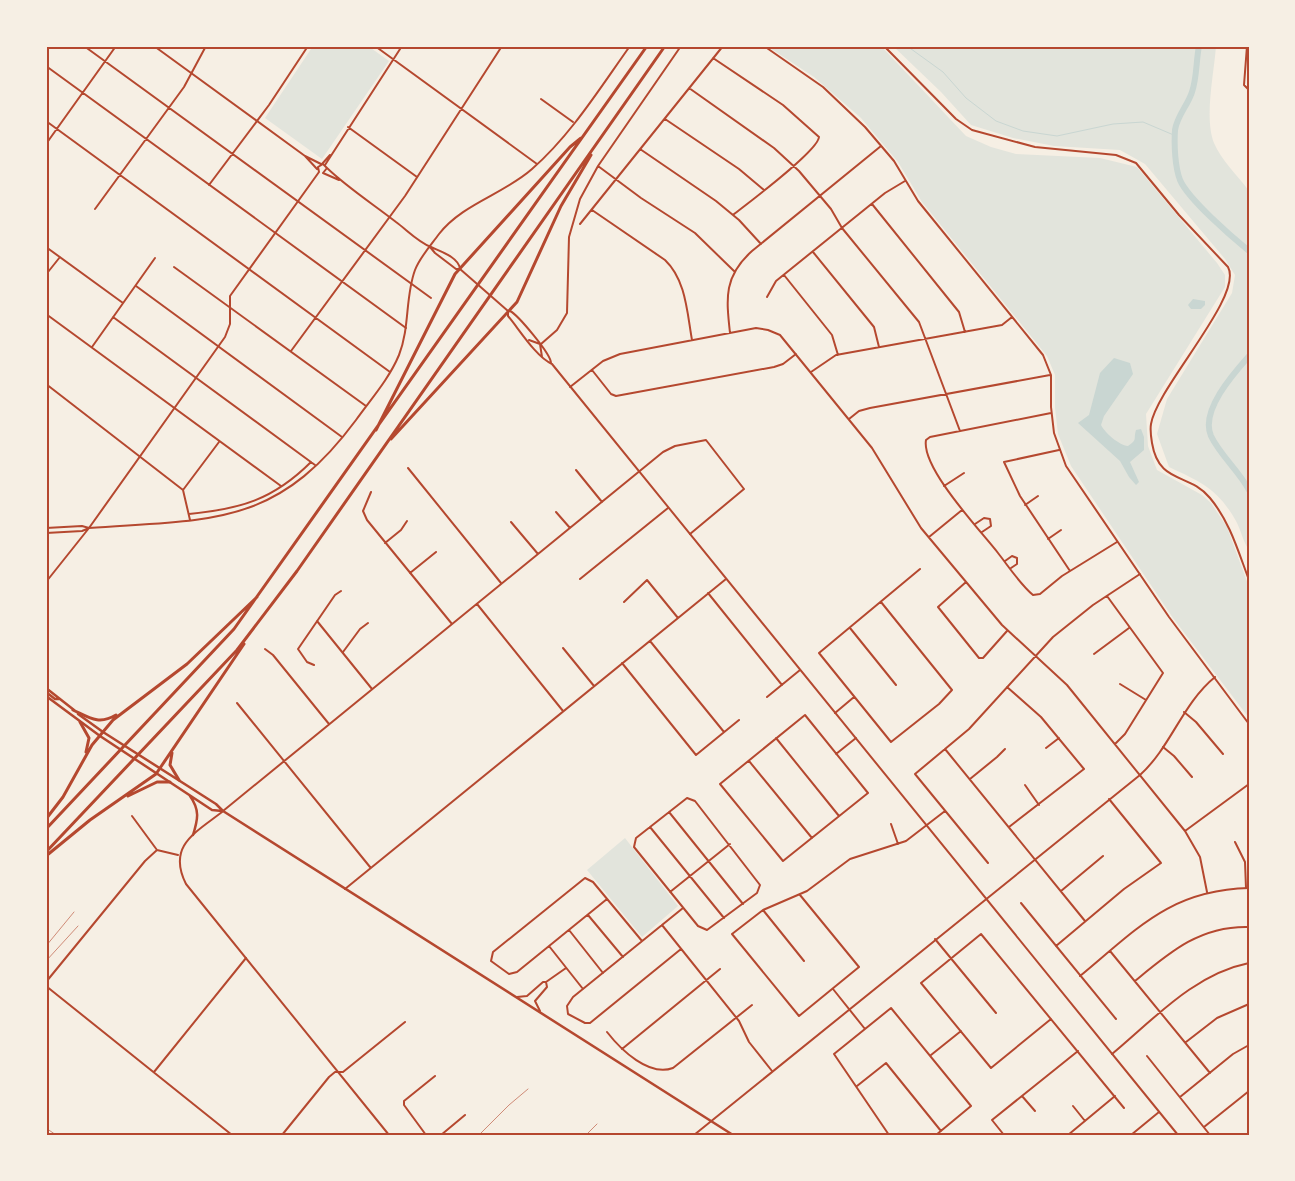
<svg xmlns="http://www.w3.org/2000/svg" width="1295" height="1181" font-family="Helvetica,sans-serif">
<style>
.green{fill:#e2e4dc}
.water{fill:#c9d6d2}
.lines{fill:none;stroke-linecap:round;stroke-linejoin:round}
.stream{stroke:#c9d6d2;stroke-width:1}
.river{stroke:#c9d6d2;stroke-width:6}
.minor{stroke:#b5482f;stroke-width:2}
.tertiary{stroke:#b5482f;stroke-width:2}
.primary{stroke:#b5482f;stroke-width:2.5}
.trunk{stroke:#b5482f;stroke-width:2.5}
.motorway{stroke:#b5482f;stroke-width:3}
.rail{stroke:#cf8b77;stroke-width:1}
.neatline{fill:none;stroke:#b5482f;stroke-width:2}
</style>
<rect width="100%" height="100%" fill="#f6efe4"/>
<path class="green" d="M313 46H368L389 61 322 159 265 118Z
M767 46H881L966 136 991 147 1016 154 1100 158 1137 167 1217 263 1225 275V287L1146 414 1148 446 1157 470 1202 495 1211 503 1227 527 1249 587V718L1173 618 1071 466 1058 434 1055 408V375L1047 356 922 202 898 162 861 118 814 77Z
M893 46H1216C1214 74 1204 118 1214 143 1221 160 1238 176 1249 191V550C1243 542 1241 530 1236 521 1218 489 1201 482 1169 467L1157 434 1167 399 1232 293 1235 275 1225 259 1145 164 1120 150 1054 146 1013 138 971 125 941 92Z
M625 838 678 906 642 937 587 870Z"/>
<path class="water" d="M1193 299 1205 301V305L1201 309H1191L1188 305Z
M1114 358 1130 363 1133 374 1104 416 1101 425C1105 433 1119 445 1128 446 1138 439 1133 440 1136 430L1141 429 1144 437V450L1130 462 1139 482 1136 485 1129 477 1120 461 1078 423 1089 415 1100 373Z"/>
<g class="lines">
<path class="stream" d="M907 46 943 72 966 98 996 121 1023 131 1057 136 1113 124 1143 122 1176 136"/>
<path class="river" d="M1199 46C1196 61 1197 77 1192 92 1188 105 1177 116 1175 130 1174 145 1175 167 1180 180 1188 199 1232 237 1249 251
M1249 356C1233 374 1200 411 1211 436 1220 455 1239 471 1249 490"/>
<path class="minor" d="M84 46 431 298
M375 46 537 164
M764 46 823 87 865 127 894 161 918 201 1043 355 1051 375V407L1054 433 1066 466 1169 617 1249 724
M884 46 956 119 972 130 1035 147 1116 155 1136 163 1179 215 1228 267C1244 296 1157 387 1151 424 1150 430 1151 437 1152 443 1159 485 1189 472 1210 498 1230 522 1238 551 1249 580
M1247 46 1244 85 1249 90
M713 58 783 105 819 137C818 151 748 203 733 215
M46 66 406 328
M689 88 774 148 799 171 831 209 842 228 919 322 960 431
M541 99 573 122
M665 119 739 169 764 190
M46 121 390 372
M348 127 417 177
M1249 135V136
M46 144 116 46
M640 149 716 201 739 220 761 244
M322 164 330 155
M325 165 402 46
M598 166 641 198 695 233 734 271
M209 185 269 105 308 46
M872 204 959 312 965 332
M95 209 184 87 206 46
M592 210 665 260C686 280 687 312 692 340
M580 224 723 46
M46 247 123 303
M813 252 874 327 879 347
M174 267 366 406
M48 272 60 257
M784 275 832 335 838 355
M136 286 342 437
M767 297 776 281 885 193 905 181
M46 314 281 486
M113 317 315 465
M730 333C726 297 724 276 752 251L881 146
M541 344 557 330 567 313 569 237 580 199 598 166 681 46
M92 347 155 258
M291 351 405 196 502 46
M592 370 611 394 616 396 774 367 783 364 796 354
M811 372 836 355 1002 325 1012 317
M46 384 183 490 190 520
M570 387 603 361 620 354 756 328 768 330 780 335 872 448 921 528 1002 625 1067 685 1185 831 1200 857 1207 892
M1051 413 930 437 926 440C921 468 981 531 998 553 1009 567 1020 584 1033 595L1040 594 1062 576 1117 542
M849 419 859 411 870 408 1050 375
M1059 450 1004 462 1020 496 1070 571
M408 468 501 583
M576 470 602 502
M944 486 964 473
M183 490 219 442
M371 492 363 511 367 520 452 624
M1025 505 1038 496
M556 512 570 528
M189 514C240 509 273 500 311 462
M511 522 538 554
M975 524 984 518 990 519 991 526 982 532
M929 537 962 510
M1048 539 1061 530
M385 543 401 530 407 521
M1005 561 1012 556 1017 558V564L1011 568
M410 573 436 552
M580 579 668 508
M966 582 938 607 979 658H983L1007 631
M708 593 782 685
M1107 596 1163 673 1125 734 1115 744
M624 602 647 580 678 618
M881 602 952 690 939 704 891 742 819 653 920 569
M477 604 563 711
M317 621 372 689
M850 628 896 685
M650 641 724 732
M563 648 594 686
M265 649 273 655 329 724
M343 652 360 629 368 623
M1094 654 1129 628
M622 663 696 755 739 720
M314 665 307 662 298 649 335 595 341 591
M1120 684 1146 700
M1007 687 1041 717 1084 769 1009 827
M767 697 800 670
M237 703 370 867
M1184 712 1196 722 1223 754
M835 713 854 697
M805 715 868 793 783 861 720 784Z
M776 738 839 816
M1163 747 1174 756 1192 777
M1046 748 1059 738
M945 749 1085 921
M836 754 856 738
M749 761 812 838
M970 779 997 757 1005 749
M1025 785 1039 805
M687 798 695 801 760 885 757 893 707 930 698 926 634 847 636 838Z
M223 811 663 452 675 446 706 440 744 489 690 534
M669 812 743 904
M132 816 157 850
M891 824 898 844
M650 827 724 918
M1185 831 1249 784
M1235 842 1245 862 1246 888
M157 850 178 855
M988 863 915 774 969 729 1053 637 1093 605 1140 574
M345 889 726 579
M1061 891 1103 856
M670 892 730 844
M800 895 859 967 799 1016 732 934 763 910 807 891 850 859 906 841 945 811
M607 899 517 972 509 974 491 961 493 952 585 878 593 882 642 941
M1021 903 1116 1019
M763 910 804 961
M588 915 623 957
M662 925 739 1021 749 1042 772 1071
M569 930 603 973
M935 939 996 1013
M549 946 583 989
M1056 946 1124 889 1161 863 1109 799
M681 949 590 1023H585L568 1014 567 1006 573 997 683 908
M1110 951 1210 1073
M1080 976C1137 929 1170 890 1249 888
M1135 981C1170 952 1200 926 1248 927L1249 948
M46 982 145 861 157 850
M46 986 232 1135
M833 989 865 1029
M517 997 527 996 543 982H546L566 968
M540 1011 535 1001 547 987 546 982
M1051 1019 991 1068 921 983 981 934 1124 1108
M607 1032C621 1050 649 1077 673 1068L752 1005
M1186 1042 1217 1018 1249 1004
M622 1049 720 969
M1112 1054C1154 1019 1194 974 1249 963
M931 1055 961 1031
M1147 1056 1210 1135
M154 1072 246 958
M857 1086 886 1063 941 1131
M1022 1096 1035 1111
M1180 1097 1233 1054 1249 1045
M1073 1106 1085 1121
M1204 1127 1249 1091
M282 1135 329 1077 335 1072H343L405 1022
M426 1135 404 1105V1101L435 1076
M441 1135 465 1115
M889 1135 834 1054 891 1008 971 1106 936 1135
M1004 1135 992 1120 1078 1051
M1068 1135 1115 1096
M1131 1135 1159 1112"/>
<path class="tertiary" d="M154 46 305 156 317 169
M305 156 321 164
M327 168C348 188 373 204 396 222 407 230 418 242 431 247 439 251 459 257 460 269
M319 172 318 167 323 164 327 168 323 173
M323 173 339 180
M430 247 435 253 456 269H460L508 311V316C519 329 536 357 552 364L1178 1135
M510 311C518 315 551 354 551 363
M529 340 540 344
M540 344 542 357
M46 528 82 526 89 528C211 519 276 528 356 420 371 399 389 379 399 355 410 327 405 297 415 270 420 257 431 245 439 234 462 204 504 194 532 169 571 135 600 88 630 46
M46 533 82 531 87 529
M46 582 89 528 225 337 230 324V296L319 172
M222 812C195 833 167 846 186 884L389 1135
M694 1135 1140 775C1171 747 1182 704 1215 677"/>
<path class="primary" d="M46 688 74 710
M46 692 55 699H59
M46 696 100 736
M78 714 103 732"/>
<path class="trunk" d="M103 732 216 804 223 811 733 1135
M100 736 212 810 222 811
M190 796C200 810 198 819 193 835"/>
<path class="motorway" d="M376 430 455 274 570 147 581 138
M391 439 517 302 561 206 591 155
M73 710C90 718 99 725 116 715
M80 722 89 738 86 752
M172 753 170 765 179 780
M128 796 157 782H170
M46 819 63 797 92 745 113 720 187 664 257 597
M46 829 234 629 647 46
M46 852 237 650 297 571 665 46
M46 856 90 820 156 774 244 644"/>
<path class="rail" d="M46 946 74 912
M46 961 78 926
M46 1128 56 1135
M479 1135 509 1105 528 1089
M586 1135 597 1124"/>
</g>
<rect width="1295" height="1181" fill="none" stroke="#f6efe4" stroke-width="95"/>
<rect x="48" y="48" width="1200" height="1086" class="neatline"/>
</svg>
